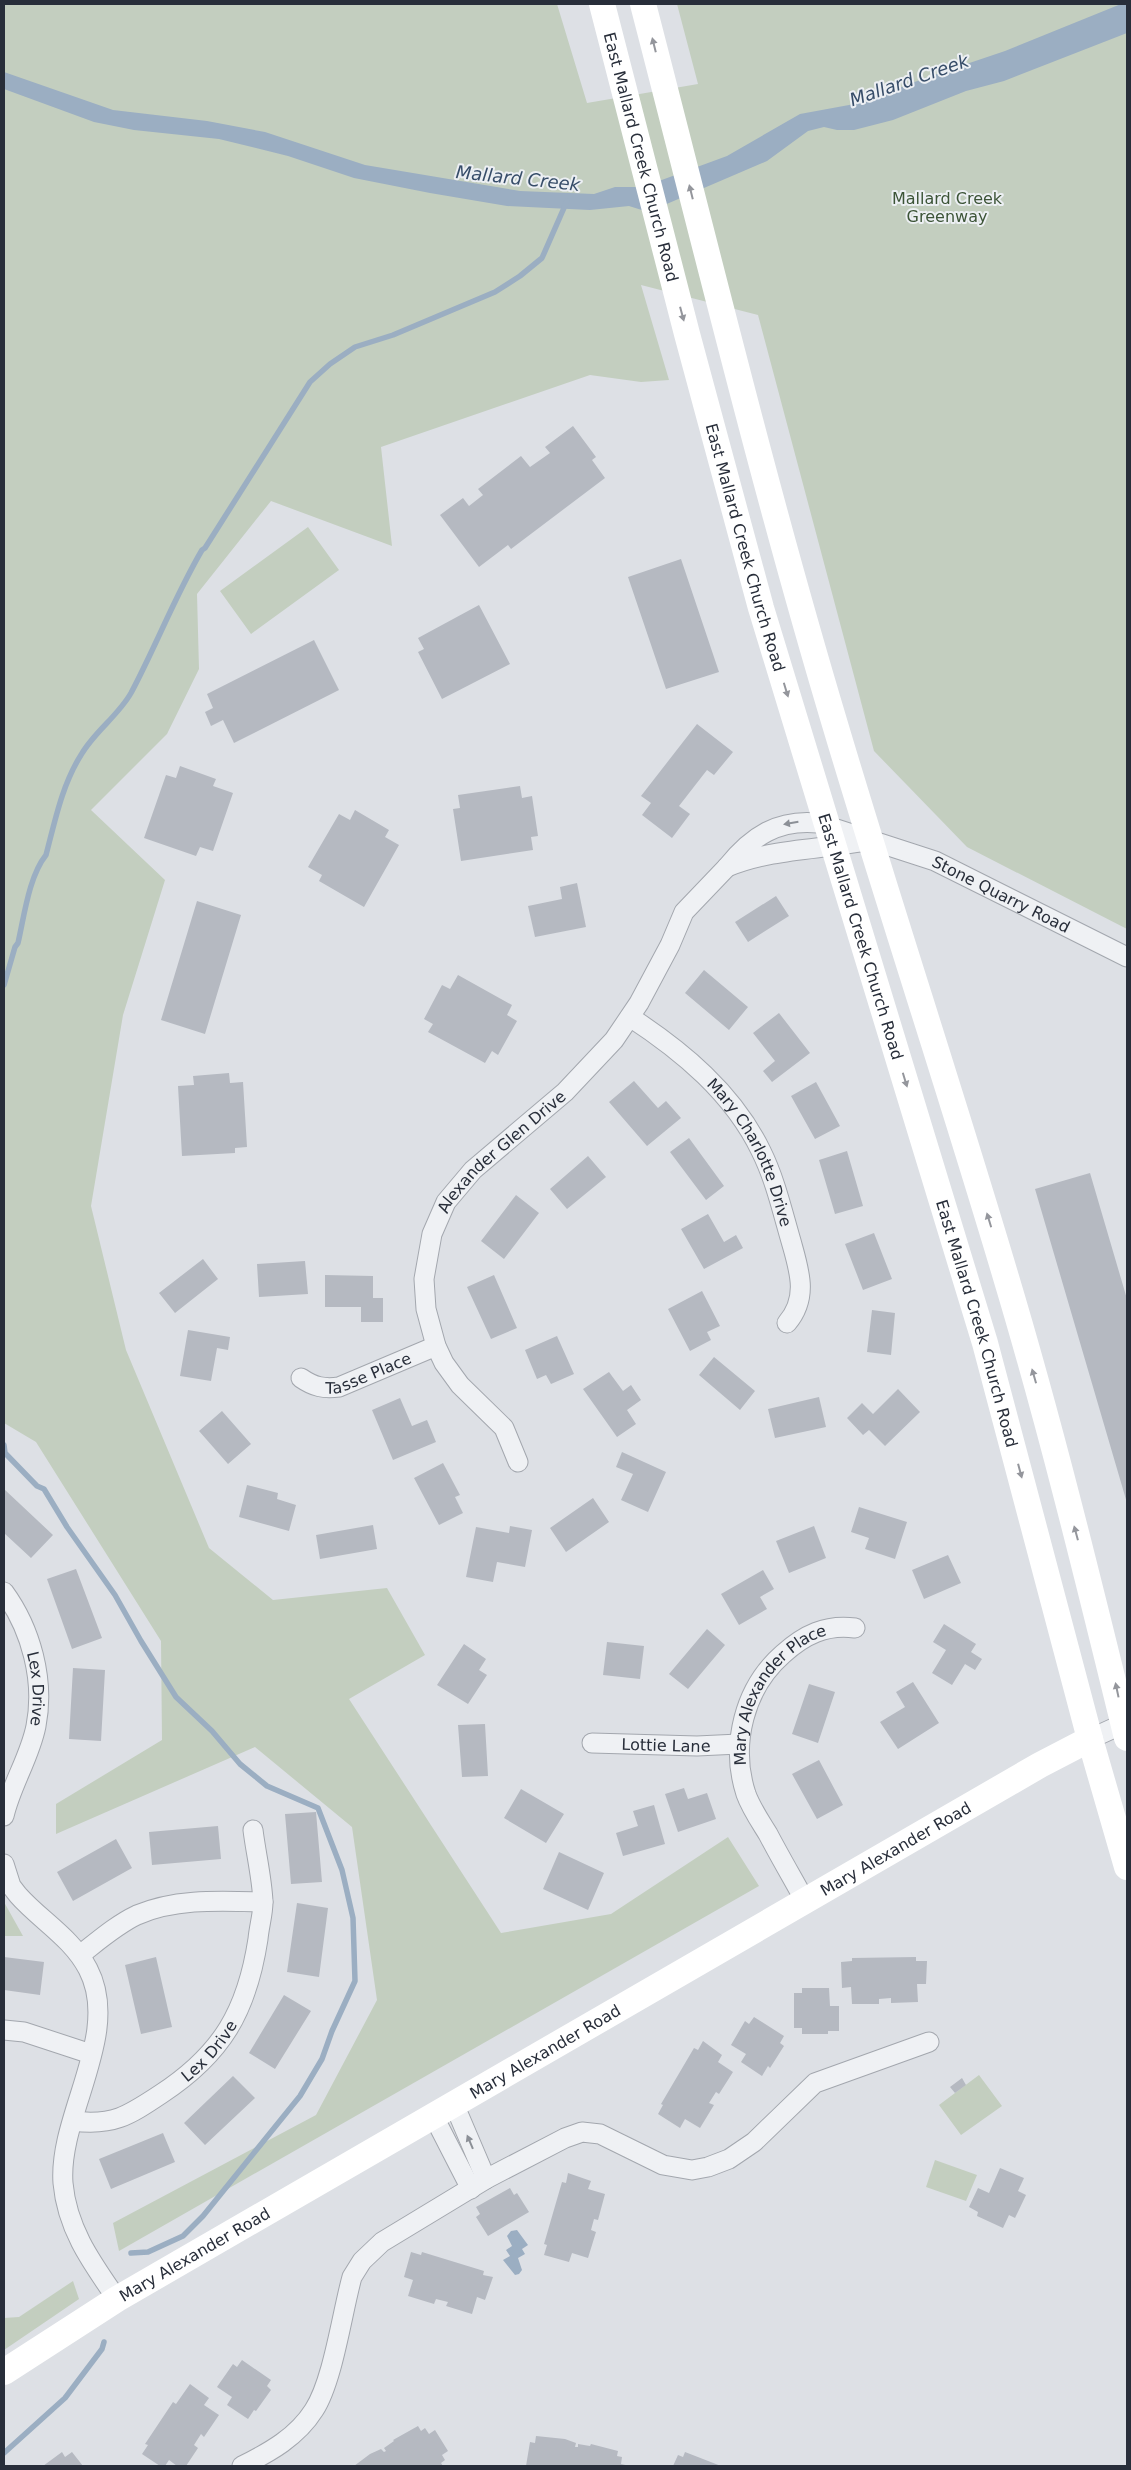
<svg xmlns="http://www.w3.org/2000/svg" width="1131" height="2470" font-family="'DejaVu Sans',sans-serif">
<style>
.green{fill:#c3cebf}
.water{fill:#9baec2}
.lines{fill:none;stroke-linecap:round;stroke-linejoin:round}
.stream{stroke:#9baec2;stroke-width:5.5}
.building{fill:#b5b9c1}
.street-casing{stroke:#a3a7ae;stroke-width:21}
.street{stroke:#eff1f4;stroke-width:19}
.secondary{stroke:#fff;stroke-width:26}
.oneway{fill:#94969c}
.oneway2{fill:#8c9097}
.labels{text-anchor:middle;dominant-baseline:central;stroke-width:4;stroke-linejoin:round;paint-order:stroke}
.street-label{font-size:16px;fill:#282e3a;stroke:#eceff3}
.park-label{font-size:16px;fill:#3c5437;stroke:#eceff3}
.water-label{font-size:18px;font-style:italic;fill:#374d69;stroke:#eceff3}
</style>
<rect width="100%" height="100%" fill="#dde0e5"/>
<path class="green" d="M4 4H557L587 103 698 84 677 4H1127V929L967 847 874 751 758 315 641 285 669 380 641 382 590 375 381 447 392 546 271 501 197 594 199 669 167 734 91 810 165 880 123 1015 91 1206 126 1350 209 1548 273 1600 387 1588 425 1655 349 1699 501 1933 611 1914 728 1837 759 1886 119 2251 113 2223 316 2115 377 2000 352 1827 255 1747 56 1834V1804L162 1740 161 1641 36 1442 4 1423Z
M308 527 339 570 251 634 220 591Z
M4 1902 23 1936H4Z
M979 2075 1002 2106 961 2135 939 2105Z
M935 2160 977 2175 966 2201 926 2187Z
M73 2281 79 2299 4 2350V2318L19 2317Z"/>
<path class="water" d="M1121 4H1127V33L1004 81 966 91 893 120 854 130H837L824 127 808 131 767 161 648 212 629 206 590 210 507 206 430 193 354 178 288 156 219 139 134 130 94 122 4 89V72L113 110 207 121 265 132 365 165 520 191 594 194 615 187H638L659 181 727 156 800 114 849 105 871 99 925 78 1005 51Z
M517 2230 528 2245 522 2249 525 2254 518 2258 522 2270 519 2274 515 2275 503 2260 510 2256 506 2250 512 2246 507 2236 511 2231Z"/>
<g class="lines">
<path class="stream" d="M4 985 15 947 18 943C24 917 29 876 46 855 55 821 62 785 81 755 94 732 118 716 131 693 156 646 175 596 202 550L205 548 310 382 330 364 355 347 393 335 495 292 520 276 542 258 567 201
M4 1445 5 1453 37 1486 44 1489 67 1527 115 1595 141 1641 176 1697 212 1731 240 1764 267 1786 318 1808 342 1870 353 1918 355 1981 332 2031 322 2059 300 2096 203 2216 183 2236 148 2252 131 2253
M4 2453 65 2398 102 2349 104 2342"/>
</g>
<path class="building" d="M573 426 596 457 592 460 605 478 511 549 508 545 479 567 440 515 463 498 469 506 483 495 478 489 521 456 530 467 550 453 545 447Z
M681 559 719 672 666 689 628 577Z
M479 605 510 664 442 699 418 652 424 649 418 638Z
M314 640 339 690 234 743 223 720 211 726 205 712 213 708 207 694Z
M697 724 733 752 714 775 707 770 679 806 690 814 672 838 642 815 651 803 641 796Z
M180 766 216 779 213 786 233 793 213 851 200 847 196 856 144 838 166 775 176 778Z
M520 786 522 798 532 796 538 836 531 837 533 850 461 861 453 809 460 808 458 795Z
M355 810 389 830 385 837 399 845 364 907 319 881 322 875 308 867 339 814 350 820Z
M577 883 586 927 535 937 528 906 562 899 560 887Z
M776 896 789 916 748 942 735 922Z
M197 901 241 915 205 1034 161 1020Z
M704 970 748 1007 729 1030 685 993Z
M458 975 512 1005 507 1015 517 1021 498 1055 492 1051 485 1063 428 1032 433 1024 424 1019 442 985 450 989Z
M779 1013 810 1053 772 1082 763 1071 775 1061 753 1033Z
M229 1073 230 1083 243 1082 247 1147 235 1148V1153L182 1156 178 1086 194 1085 193 1076Z
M634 1081 658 1108 666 1101 681 1118 647 1146 609 1102Z
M816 1082 840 1126 815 1139 791 1096Z
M689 1138 724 1186 706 1200 670 1152Z
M847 1151 863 1206 835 1214 819 1160Z
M588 1156 606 1177 567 1209 550 1189Z
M1090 1173 1127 1299V1503L1035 1189Z
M516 1195 539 1213 504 1259 481 1241Z
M708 1214 724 1242 736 1235 743 1248 704 1269 681 1229Z
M874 1233 892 1279 863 1290 845 1244Z
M203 1259 218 1279 175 1313 159 1293Z
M305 1261 308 1294 259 1297 257 1264Z
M325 1275 373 1276V1298H383V1322H361V1307H325Z
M494 1275 517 1328 491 1339 467 1287Z
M702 1291 720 1326 707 1332 711 1340 690 1351 668 1309Z
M872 1310 895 1313 891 1355 867 1352Z
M188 1330 230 1337 228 1350 217 1348 211 1381 180 1376Z
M557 1336 574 1374 551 1384 546 1375 537 1379 525 1350Z
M714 1357 755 1391 740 1410 699 1375Z
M609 1372 623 1391 631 1385 641 1400 627 1410 636 1424 617 1437 583 1389Z
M898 1389 920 1412 885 1446 869 1430 863 1435 847 1418 862 1403 873 1414Z
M819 1397 826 1427 775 1438 768 1409Z
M400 1398 412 1426 427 1420 436 1442 393 1460 372 1410Z
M222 1411 251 1444 228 1464 199 1431Z
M622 1452 666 1472 648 1512 621 1500 633 1474 616 1467Z
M443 1463 460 1495 455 1497 463 1513 439 1525 414 1478Z
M247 1485 278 1493 277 1499 296 1505 289 1531 239 1517Z
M4 1489 53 1535 31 1558 4 1533Z
M593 1498 609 1522 566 1552 550 1528Z
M859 1507 907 1522 895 1559 865 1549 869 1538 851 1532Z
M373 1525 377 1549 320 1559 316 1535Z
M510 1526 532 1530 525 1567 497 1562 493 1582 466 1577 476 1527 509 1533Z
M814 1526 826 1558 789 1573 776 1541Z
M948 1555 961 1583 924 1599 912 1570Z
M76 1569 102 1638 72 1649 47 1579Z
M763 1570 774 1589 760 1597 767 1609 739 1625 721 1594Z
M944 1624 976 1644 971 1652 982 1659 975 1670 965 1664 952 1685 932 1673 946 1650 933 1642Z
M707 1629 725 1645 688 1689 669 1674Z
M607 1642 644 1646 640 1679 603 1675Z
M464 1644 486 1659 479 1670 487 1675 468 1704 437 1685Z
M73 1668 105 1670 101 1741 69 1739Z
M913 1682 939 1723 898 1749 880 1722 905 1707 896 1692Z
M809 1684 835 1692 818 1743 792 1734Z
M485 1724 488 1776 462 1777 458 1725Z
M819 1760 843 1805 817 1819 792 1774Z
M684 1788 688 1799 707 1793 716 1819 678 1832 665 1794Z
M521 1789 564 1814 546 1843 504 1818Z
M654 1805 665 1844 623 1856 616 1833 638 1826 633 1811Z
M316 1812 322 1882 291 1884 285 1814Z
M218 1826 221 1859 152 1865 149 1832Z
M116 1839 132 1868 73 1901 57 1872Z
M559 1852 604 1873 588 1910 543 1889Z
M297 1903 328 1908 319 1977 287 1972Z
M4 1957 44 1962 40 1995 4 1990Z
M156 1957 172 2027 141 2034 125 1965Z
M916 1957V1961H927L926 1984H917L918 2002 891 2003V1998L879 1999V2004H852L851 1987 842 1988 841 1962 852 1961V1958Z
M802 1988H829L830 2006H839V2031H828V2034H802V2028H794V1993H802Z
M284 1995 311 2011 275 2069 249 2053Z
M754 2017 784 2036 780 2043 784 2046 770 2068 768 2066 762 2076 741 2062 746 2054 731 2045 745 2021 749 2024Z
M703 2041 722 2055 718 2062 733 2072 719 2094 716 2092 709 2103 714 2105 700 2128 685 2119 680 2128 658 2114 663 2105 661 2104 694 2048 698 2050Z
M233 2076 255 2098 205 2145 184 2123Z
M962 2078 966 2085 955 2093 950 2087Z
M163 2133 175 2162 111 2189 99 2159Z
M1000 2168 1024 2178 1018 2191 1026 2195 1015 2218 1009 2215 1003 2228 977 2216 978 2212 969 2207 978 2188 989 2193Z
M568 2173 591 2181 588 2189 605 2194 598 2220 594 2219 591 2230 596 2232 588 2258 572 2253 569 2262 544 2255 547 2245 544 2244 562 2182 566 2183Z
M510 2188 514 2195 517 2193 529 2212 488 2236 476 2217 480 2214 476 2207Z
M411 2252 421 2255 422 2252 484 2271 483 2275 493 2277 485 2300 477 2297 472 2314 446 2306 448 2302 436 2299 434 2304 408 2296 413 2280 404 2277Z
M242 2360 271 2380 267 2386 271 2390 256 2411 254 2410 248 2419 227 2405 232 2397 217 2387 233 2364 237 2367Z
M190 2384 209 2398 204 2405 219 2415 204 2437 201 2434 194 2445 198 2448 186 2466H177L169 2460 165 2466H160L142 2454 148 2445 145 2444 173 2402 176 2404Z
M418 2426 421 2431 425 2428 429 2434 435 2430 448 2451 442 2455 445 2460 441 2463 443 2466H354L370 2454 381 2449 384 2452 386 2451 384 2448 394 2441 393 2440Z
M536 2436 565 2439 576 2443 575 2447H578V2444L590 2446 591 2444 618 2451 617 2456 622 2457 621 2464 630 2466H526L530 2442 535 2443Z
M62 2452 65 2457 72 2452 83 2466H43Z
M685 2452 721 2466H673L678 2455 683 2457Z"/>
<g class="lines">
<g class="street-casing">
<g id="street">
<path id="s1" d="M871 840C823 850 773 848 727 867 752 836 778 819 818 823L935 861 1127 957"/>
<path id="s2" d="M630 1017C682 1051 733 1093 761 1151 775 1179 782 1210 791 1241 799 1270 809 1297 787 1323"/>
<path id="s3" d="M301 1378C314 1387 324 1389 339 1387L436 1346"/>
<path id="s4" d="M518 1462 504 1428 460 1385 444 1363 436 1346 426 1309 424 1279 432 1234 446 1202 473 1170 565 1092 614 1040 639 1003 670 945 684 912 727 867"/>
<path id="s5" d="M4 1592C31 1629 45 1680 36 1726 30 1757 11 1785 4 1816"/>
<path d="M1090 1739 1127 1722"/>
<path id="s6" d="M592 1743 697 1746 739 1744"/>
<path d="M4 1864 11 1886 18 1895C40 1920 72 1938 88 1969 122 2034 58 2115 63 2183 67 2229 92 2263 117 2299"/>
<path id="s7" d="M805 1901C793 1879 780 1857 768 1834 760 1821 751 1808 746 1794 730 1745 744 1688 783 1654 804 1635 826 1624 855 1628"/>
<path d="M80 1955C98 1941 116 1925 137 1915 176 1898 222 1901 263 1902"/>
<path d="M4 2030 24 2032 91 2054"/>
<path d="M454 2104 486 2179"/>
<path d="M433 2115 471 2189"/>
<path id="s8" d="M73 2121C113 2126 128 2116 161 2094 222 2054 247 2011 258 1939 259 1927 263 1914 263 1902 262 1878 256 1854 253 1830"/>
<path d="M242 2466C270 2452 297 2437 314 2410 333 2381 342 2313 352 2277L362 2261 382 2242 486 2179 565 2138 582 2132 600 2134 663 2165 692 2170 708 2167 729 2159 754 2142 815 2083 929 2042"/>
</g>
</g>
<use href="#street" class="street"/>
<g class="secondary">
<path id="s9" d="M602 4 687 334 761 608 985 1343 1090 1739 1127 1867"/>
<path d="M643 4C705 243 763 484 834 721 889 906 950 1089 1005 1274 1051 1427 1089 1583 1127 1738"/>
<path id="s10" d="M4 2372 117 2299 1040 1765 1090 1739"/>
</g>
</g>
<defs><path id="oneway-solid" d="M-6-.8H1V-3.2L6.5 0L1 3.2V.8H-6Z" transform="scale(1.25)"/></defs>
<g class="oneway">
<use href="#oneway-solid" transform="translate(654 45) rotate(-104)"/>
<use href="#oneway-solid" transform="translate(691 192) rotate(-104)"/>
<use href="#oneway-solid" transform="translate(682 314) rotate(75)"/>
<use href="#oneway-solid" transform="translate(786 690) rotate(73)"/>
<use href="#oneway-solid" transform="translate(905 1080) rotate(73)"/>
<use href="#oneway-solid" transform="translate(989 1220) rotate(-107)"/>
<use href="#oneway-solid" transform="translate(1034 1376) rotate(-106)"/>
<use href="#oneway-solid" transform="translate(1020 1471) rotate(75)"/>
<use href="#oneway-solid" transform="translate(1076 1533) rotate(-105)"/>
<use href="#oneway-solid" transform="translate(1117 1690) rotate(-102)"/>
</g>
<g class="oneway2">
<use href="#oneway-solid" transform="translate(791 823) rotate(170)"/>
<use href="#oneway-solid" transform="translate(470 2142) rotate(-113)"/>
</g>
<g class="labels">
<g class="street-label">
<text stroke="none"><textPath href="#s9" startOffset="158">East Mallard Creek Church Road</textPath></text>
<text stroke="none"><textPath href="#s9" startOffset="562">East Mallard Creek Church Road</textPath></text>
<text stroke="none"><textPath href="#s1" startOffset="450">Stone Quarry Road</textPath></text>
<text stroke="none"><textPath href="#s9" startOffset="968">East Mallard Creek Church Road</textPath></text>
<text stroke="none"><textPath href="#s4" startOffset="368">Alexander Glen Drive</textPath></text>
<text stroke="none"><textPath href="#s2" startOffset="186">Mary Charlotte Drive</textPath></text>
<text stroke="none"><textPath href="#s9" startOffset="1372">East Mallard Creek Church Road</textPath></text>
<text stroke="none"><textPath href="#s3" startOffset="72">Tasse Place</textPath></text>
<text stroke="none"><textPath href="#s5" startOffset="104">Lex Drive</textPath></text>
<text stroke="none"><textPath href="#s7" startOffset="238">Mary Alexander Place</textPath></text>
<text stroke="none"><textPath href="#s6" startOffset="74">Lottie Lane</textPath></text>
<text stroke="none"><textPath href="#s10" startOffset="1034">Mary Alexander Road</textPath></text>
<text stroke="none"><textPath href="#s8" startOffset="160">Lex Drive</textPath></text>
<text stroke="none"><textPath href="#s10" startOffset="629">Mary Alexander Road</textPath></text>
<text stroke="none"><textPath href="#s10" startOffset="224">Mary Alexander Road</textPath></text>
</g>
<g class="park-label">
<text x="947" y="198">Mallard Creek<tspan x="947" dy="18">Greenway</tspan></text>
</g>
<g class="water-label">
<text transform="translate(909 80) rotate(-19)">Mallard Creek</text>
<text transform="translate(518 178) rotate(6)">Mallard Creek</text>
</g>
</g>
<rect width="1131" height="2470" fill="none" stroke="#282e3a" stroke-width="10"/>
</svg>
